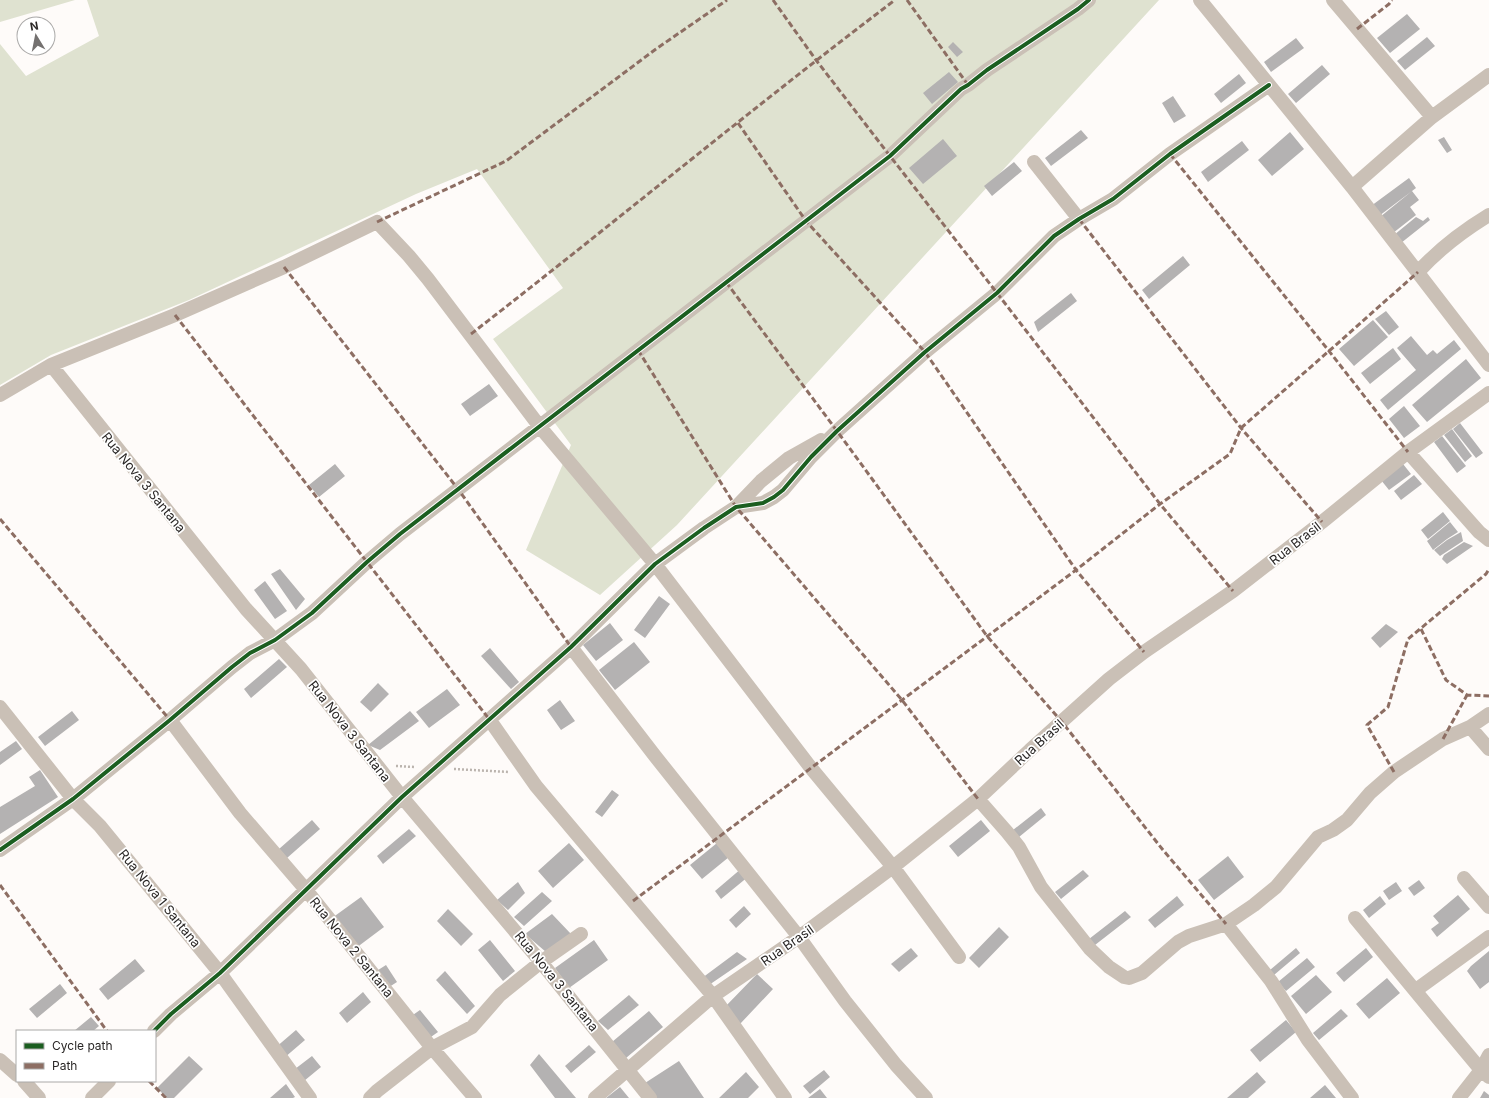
<svg xmlns="http://www.w3.org/2000/svg" width="1489" height="1098" font-family="Inter,sans-serif">
<style>
.green{fill:#dfe2d0}
.building{fill:#b4b2b2}
.lines{fill:none;stroke-linecap:round;stroke-linejoin:round}
.path{stroke:#bbb4ae;stroke-width:2.5;stroke-dasharray:2 2;stroke-linecap:butt}
.minor{stroke:#cac0b6;stroke-width:14}
.quiet{stroke:#8d6e63;stroke-width:3;stroke-dasharray:6 3;stroke-linecap:butt}
.cycleway-casing{stroke:#fff;stroke-width:6}
.cycleway{stroke:#1b5e20;stroke-width:4}
.labels{text-anchor:middle;dominant-baseline:central;stroke-width:3.5;stroke-linejoin:round;paint-order:stroke}
.street-label{font-size:13px;fill:#2a2726;stroke:#fff}
</style>
<rect width="100%" height="100%" fill="#fefbf9"/>
<path class="green" d="M0 0H75L0 22Z
M87 0H1159L677 525 600 595 526 550 571 445 493 339 563 288 477 169 416 194 189 300 51 355 0 385V44L26 76 99 36Z"/>
<path class="building" d="M1407 14 1420 29 1390 53 1377 38Z
M1427 37 1435 46 1405 70 1397 61Z
M1296 38 1304 48 1271 72 1264 62Z
M953 42 963 52 957 57 948 47Z
M1322 65 1330 74 1296 103 1288 94Z
M949 72 958 82 932 104 923 93Z
M1239 74 1246 83 1221 103 1214 94Z
M1173 96 1186 116 1174 123 1162 103Z
M1081 130 1088 138 1051 166 1045 158Z
M1290 132 1304 149 1272 176 1258 160Z
M1444 137 1452 150 1447 153 1438 140Z
M943 139 957 156 923 184 909 168Z
M1242 141 1249 150 1208 182 1201 172Z
M1014 162 1022 171 992 196 984 186Z
M1409 178 1416 188 1379 216 1371 206Z
M1412 191 1419 200 1410 207 1416 215 1393 233 1380 217Z
M1416 217 1423 221 1428 217 1430 220 1401 243 1394 235Z
M1183 256 1190 265 1149 299 1142 290Z
M1071 293 1077 301 1038 332 1034 322Z
M1386 311 1399 327 1389 335 1375 319Z
M1373 320 1388 337 1354 366 1339 349Z
M1411 336 1427 355 1433 350 1437 354 1454 340 1461 349 1388 410 1380 400 1416 370 1397 348Z
M1393 348 1401 359 1370 384 1361 373Z
M1466 359 1481 378 1427 422 1412 405Z
M489 384 498 396 470 416 461 404Z
M1404 406 1420 426 1404 438 1389 419Z
M1460 423 1483 453 1476 458 1453 429Z
M1452 429 1472 456 1465 462 1444 435Z
M1442 436 1466 466 1457 473 1434 442Z
M335 464 345 476 319 497 309 485Z
M1403 464 1411 474 1389 490 1381 480Z
M1414 475 1422 484 1401 500 1394 491Z
M1443 512 1450 521 1428 539 1421 530Z
M1450 522 1458 532 1447 539 1433 550 1427 541Z
M1461 532 1463 541 1440 556 1434 550 1447 540Z
M1464 542 1473 546 1447 564 1442 559 1444 555Z
M280 569 305 599 296 610 271 574Z
M265 581 287 611 275 619 254 590Z
M659 596 670 604 645 638 634 630Z
M610 623 623 640 596 661 583 645Z
M1386 624 1398 632 1380 648 1371 638Z
M634 642 650 662 615 690 599 670Z
M490 648 519 682 511 689 481 656Z
M279 659 287 667 251 698 244 689Z
M378 683 389 694 371 712 360 702Z
M447 689 460 705 429 728 416 712Z
M560 700 575 721 561 730 547 710Z
M72 711 79 720 45 746 38 737Z
M410 711 419 721 380 750 368 745Z
M16 741 22 749 0 765V752Z
M40 770 58 797 0 834V807L35 786 29 777Z
M612 790 619 795 602 817 595 812Z
M1041 808 1046 815 1019 837 1013 830Z
M312 820 320 829 287 858 279 849Z
M981 820 990 831 958 857 949 846Z
M409 829 416 836 383 864 377 856Z
M569 843 584 860 553 888 538 871Z
M717 843 729 857 702 879 690 865Z
M1228 856 1244 877 1214 900 1198 880Z
M742 868 749 876 721 899 715 891Z
M1083 870 1089 876 1061 899 1055 892Z
M1419 880 1425 888 1414 896 1408 888Z
M518 882 525 893 508 910 497 900Z
M1396 882 1402 891 1389 900 1383 891Z
M542 892 552 901 524 926 514 917Z
M1458 895 1470 909 1437 937 1431 929 1439 923 1433 916Z
M1177 896 1184 905 1155 928 1148 920Z
M1380 896 1386 904 1369 918 1363 910Z
M361 897 384 927 356 948 332 918Z
M744 906 751 914 736 928 729 920Z
M448 909 473 934 461 946 437 921Z
M1125 911 1131 917 1095 945 1089 939Z
M552 914 571 934 546 952 525 934Z
M999 927 1009 937 979 968 969 958Z
M490 940 515 971 503 981 478 950Z
M594 940 608 960 569 988 555 968Z
M911 948 918 956 899 972 891 964Z
M1296 948 1300 953 1274 975 1270 970Z
M1366 948 1373 957 1344 982 1336 973Z
M1489 951V982L1480 989 1467 971 1471 966Z
M737 952 747 959 709 985 702 978Z
M1307 958 1315 967 1286 991 1278 982Z
M135 959 145 971 108 1000 99 989Z
M386 965 397 982 386 989 375 972Z
M445 971 475 1006 467 1014 436 980Z
M757 974 773 989 740 1024 723 1009Z
M1316 975 1332 992 1306 1014 1291 996Z
M1387 978 1400 993 1369 1019 1356 1004Z
M60 984 67 993 37 1018 29 1009Z
M363 992 371 1002 347 1023 339 1013Z
M629 995 639 1005 608 1030 598 1021Z
M1341 1009 1348 1016 1319 1040 1313 1033Z
M420 1010 438 1032 428 1039 410 1017Z
M649 1011 663 1027 626 1058 612 1042Z
M91 1017 99 1026 93 1031H74Z
M1286 1020 1296 1032 1260 1062 1250 1050Z
M296 1030 305 1040 284 1058 275 1048Z
M589 1045 596 1052 571 1073 565 1066Z
M539 1054 576 1098H555L530 1065Z
M189 1056 203 1069 174 1098H167L157 1088Z
M312 1056 321 1067 304 1081 295 1069Z
M679 1061 704 1098H655L645 1083Z
M824 1070 830 1077 810 1094 803 1086Z
M746 1072 759 1087 748 1098H719Z
M1257 1072 1266 1082 1248 1098H1227Z
M286 1084 295 1097 293 1098H270Z
M1325 1085 1336 1098H1310Z
M620 1087 629 1098H606Z
M820 1089 827 1098H808Z
M1484 1091 1489 1095V1098H1480Z"/>
<g class="lines">
<path class="path" d="M396 766 415 767
M454 769 509 772"/>
<path class="minor" d="M1200 0 1352 187 1489 365
M1333 0 1432 117
M1034 162 1079 219
M1352 187 1432 117 1489 75
M1418 272C1440 248 1461 232 1489 215
M51 365 246 609 301 669 402 797 541 962 650 1098
M0 395 51 365 175 315 284 267 377 222 409 256 428 279 540 427 655 564 811 768 893 867 959 957
M1408 452 1479 532 1489 540
M736 507 761 481 789 458 821 440
M571 647 655 756 799 937 845 1001 896 1065 926 1098
M0 707 73 799 100 826 220 973 310 1098
M489 719 536 786 713 996 785 1098
M170 720 240 813 307 891 432 1048 475 1098
M1470 727 1489 749
M978 799 1007 832 1019 847 1041 887 1090 949 1109 967 1124 977 1129 978 1142 973 1178 942 1189 936 1226 924 1254 905 1276 887 1318 837 1333 830 1347 820 1370 793 1394 772 1443 739 1470 727 1489 714
M0 850 73 799 170 720 232 667 250 653 275 640 312 613 367 562 400 534 890 156 961 89 968 85 987 70 1078 9 1089 0
M1464 878 1489 907
M1355 918 1441 1022 1481 1070 1489 1077
M1226 924 1271 981 1308 1040 1352 1098
M1416 990 1489 937
M154 1031 171 1014 220 973 402 797 571 647 655 564 704 528 736 507 763 503 774 497 783 490 811 457 837 431 925 352 997 293 1054 236 1079 219 1113 199 1170 154 1269 85
M0 1060 17 1075
M24 1081 39 1098
M92 1098 109 1081
M370 1098 377 1091 432 1048 472 1027 500 995 541 962 581 934
M595 1098 713 996 799 937 893 867 978 799 1030 750 1109 679 1144 652 1233 591 1322 522 1408 452 1489 393
M1459 1098 1481 1070 1489 1055"/>
<path class="quiet" d="M773 0 816 60 890 156 997 293 1160 504 1233 591
M907 0 968 85
M1357 29 1389 4 1392 0
M738 123 806 221 925 352 1076 570 1144 652
M1170 154 1329 351 1408 452
M1079 219 1241 428 1322 522
M377 222 506 161 656 49 727 0
M284 267 458 489 571 647
M726 282 837 431 987 636 1062 722 1163 850 1226 924
M175 315 489 719
M471 334C613 224 751 109 895 0
M638 350 736 507 902 700 978 799
M0 519 170 720
M1421 629 1446 680 1467 695 1489 696
M1443 739 1467 695
M1394 772 1367 725 1388 707 1408 639 1486 574 1489 569
M0 885 107 1031
M633 901 1076 570 1160 504 1230 454 1241 428 1329 351 1418 272
M149 1081 166 1098"/>
<g class="cycleway-casing">
<path id="cycleway" d="M0 850 73 799 170 720 232 667 250 653 275 640 312 613 367 562 400 534 890 156 961 89 968 85 987 70 1078 9 1089 0
M154 1031 171 1014 220 973 402 797 571 647 655 564 704 528 736 507 763 503 774 497 783 490 811 457 837 431 925 352 997 293 1054 236 1079 219 1113 199 1170 154 1269 85"/>
</g>
<use href="#cycleway" class="cycleway"/>
</g>
<g class="labels">
<g class="street-label">
<text transform="translate(144 482) rotate(51)">Rua Nova 3 Santana</text>
<text transform="translate(1295 543) rotate(-38)">Rua Brasil</text>
<text transform="translate(350 731) rotate(52)">Rua Nova 3 Santana</text>
<text transform="translate(1039 742) rotate(-42)">Rua Brasil</text>
<text transform="translate(160 898) rotate(51)">Rua Nova 1 Santana</text>
<text transform="translate(787 945) rotate(-35)">Rua Brasil</text>
<text transform="translate(352 947) rotate(51)">Rua Nova 2 Santana</text>
<text transform="translate(557 981) rotate(51)">Rua Nova 3 Santana</text>
</g>
</g>
<rect x="16" y="1030" width="140" height="52" fill="#ffffff" stroke="#aaa9a8"/>
<rect x="24" y="1043" width="20" height="6" fill="#1b5e20" stroke="#aaa9a8"/>
<text x="52" y="1050" font-size="12" fill="#2a2726">Cycle path</text>
<rect x="24" y="1063" width="20" height="6" fill="#8d6e63" stroke="#aaa9a8"/>
<text x="52" y="1070" font-size="12" fill="#2a2726">Path</text>
<g transform="translate(36 36) rotate(350)"><circle r="19" fill="#ffffff" stroke="#aaa9a8"/>
<path d="M0-3L7 15L0 10L-7 15Z" fill="#747170"/>
<text y="-6" font-size="11" font-weight="bold" text-anchor="middle" fill="#2a2726">N</text>
</g>
</svg>
